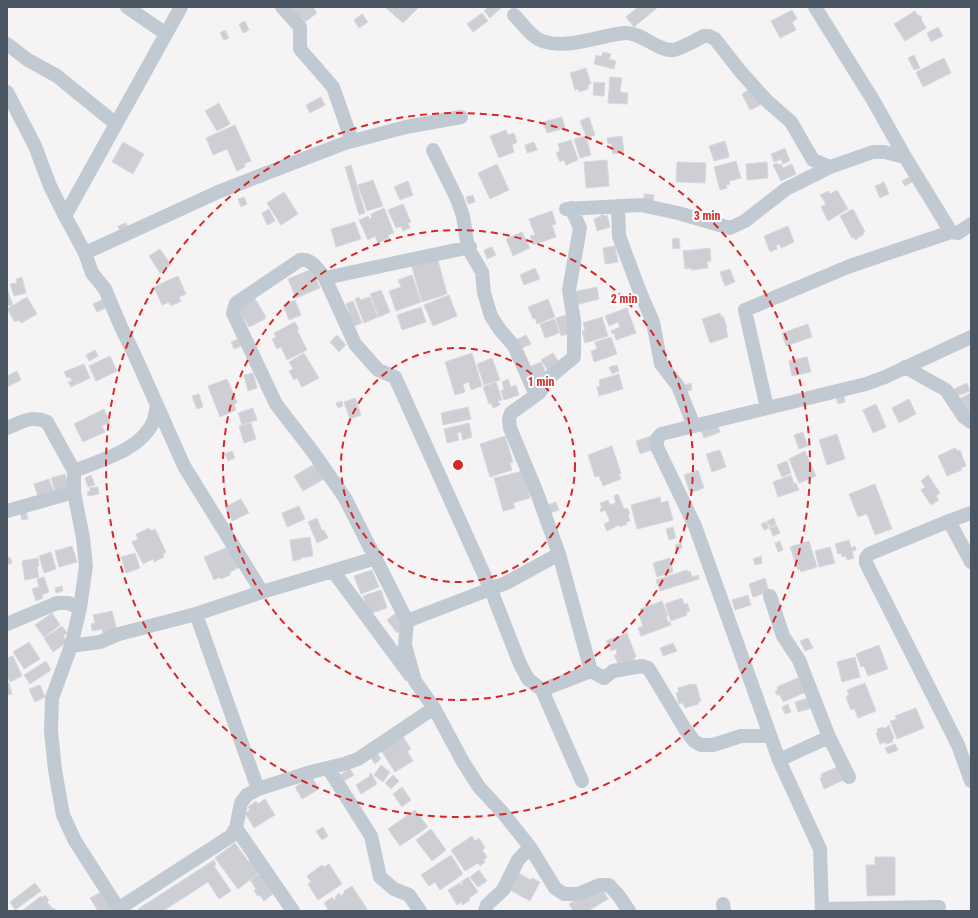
<svg xmlns="http://www.w3.org/2000/svg" width="978" height="918" font-family="'Roboto Condensed',sans-serif">
<style>
.building{fill:#cdcfd5;stroke:#d7d9de}
.lines{fill:none;stroke-linecap:round;stroke-linejoin:round}
.minor{stroke:#c1cad2;stroke-width:14}
.ring{fill:none;stroke:#d62828;stroke-width:2;stroke-dasharray:7 5}
.centre{fill:#d62828;stroke:#fff;stroke-width:2}
.ring-label{font-size:12px;text-anchor:middle;font-weight:bold;fill:#d62828;stroke:#fff;stroke-width:4;stroke-linejoin:round;paint-order:stroke}
</style>
<rect width="100%" height="100%" fill="#f5f3f3"/>
<path class="building" d="M292 7H313L317 13 305 22 302 17 297 21 292 13 295 11Z
M385 7H417L418 8 403 23Z
M488 7H502L490 18 484 11Z
M638 7 657 8 634 27 626 17Z
M792 10 797 19 792 22 796 30 780 38 771 21Z
M915 11 918 16 920 15 922 18 921 19 926 28 905 41 894 24Z
M482 13 488 21 473 32 467 24Z
M362 14 368 22 359 28 354 20Z
M245 21 249 30 243 33 239 24Z
M938 27 943 36 931 42 927 33Z
M225 30 229 38 224 40 220 33Z
M603 52 611 54 609 59 616 61 614 69 594 64 596 55 601 57Z
M914 55 920 68 914 70 908 58Z
M944 58 951 73 923 87 916 72Z
M586 68 591 84 588 85V89L579 92V89L575 90 570 73Z
M610 77 622 78 620 92 628 93 627 104 608 103Z
M594 82 605 83 604 96 593 95Z
M748 90 762 104 750 110 742 94Z
M321 97 325 105 310 113 306 105Z
M219 103 230 124 217 131 205 111Z
M562 117 565 128 547 133 543 122Z
M589 117 595 135 587 138 580 121Z
M235 125 251 161 244 164 245 167 237 171 227 149 213 155 206 138Z
M506 130 508 135 514 133 517 142 512 145 514 152 499 158 490 136Z
M586 136 591 155 580 158 574 139Z
M622 136 624 152 613 154 611 143 608 144 607 138Z
M571 140 578 160 566 165 564 160 560 162 556 153 560 151 558 144Z
M725 141 729 155H728L729 157 714 161 709 146Z
M123 142 144 154 133 174 112 162Z
M534 142 537 150 527 153 525 145Z
M785 148 790 161 783 164 781 159 774 162 771 154Z
M607 160 609 186 586 188 584 162Z
M736 161 741 178 729 181 730 184 726 185 727 188 720 190 714 167Z
M677 162 706 163 705 183 676 182Z
M767 162 768 178 747 180 746 164Z
M777 163 778 165 781 164 783 168 792 164 796 174 781 181 773 165Z
M497 164 509 190 490 199 478 173Z
M351 165 365 213 359 215 345 167Z
M911 176 914 181 905 186 902 181Z
M373 180 383 206 367 211 358 185Z
M408 181 413 195 400 200 394 187Z
M884 182 889 194 880 198 875 186Z
M837 190 848 209 828 221 821 207 826 204 820 195 828 191 830 194Z
M284 192 298 214 281 225 267 203Z
M644 194 654 195 653 202H644Z
M473 195 475 202 468 204 466 197Z
M244 197 247 204 241 207 238 199Z
M403 204 411 222 408 223 410 228 403 231 401 226 396 228 388 210Z
M384 208 394 233 388 235 389 238 378 243 375 236 368 240 359 220 368 216 370 219 372 217 371 214Z
M269 209 275 221 267 225 262 213Z
M853 209 865 232H863L864 234 855 240 854 237 852 238 840 216Z
M552 211 556 224 552 225 556 237 533 245 530 236 535 235 529 219Z
M601 214H603L604 216 607 215 610 227 597 231 594 219 601 216Z
M355 222 361 239 336 247 331 229Z
M126 223 129 230 121 234 118 226Z
M788 226 794 242 781 248 779 244 776 246 777 249 770 252 764 236Z
M522 232 530 248 513 256 506 239Z
M679 238 680 248 673 249 672 239Z
M615 246 618 262 605 264 603 248Z
M492 247 496 255 487 259 484 250Z
M710 248 711 261 707 262 708 268 691 270V268L685 269 683 251Z
M160 249 171 265 160 273 149 256Z
M437 257 447 294 422 302 411 264Z
M535 268 540 279 524 285 520 275Z
M312 269 320 288 296 298 288 279Z
M730 269 735 282 725 286 720 272Z
M412 275 421 302 396 311 389 291 401 287 398 280Z
M178 276 186 294 179 297 181 301 171 306 169 302 162 305 154 287Z
M22 277 26 293 14 296 10 284 17 283 16 279Z
M597 287 599 299 576 305 573 292Z
M7 289 13 305 7 306Z
M381 290 390 312 379 317 370 294Z
M449 295 457 316 433 326 424 305Z
M27 297 37 314 21 323 19 320 15 322 7 309Z
M254 297 266 317 264 318 265 319 249 327 237 307Z
M359 297 360 300 370 297 378 317 364 323 355 299Z
M106 298 110 306 97 312 93 304Z
M548 299 555 317 537 324 535 318 533 319 528 307Z
M295 300 301 315 289 320 283 305Z
M353 301 362 323 352 327 347 313 349 312 346 304Z
M421 307 426 322 402 330 397 315Z
M627 308 636 333 616 340 614 333 612 334 611 331 620 327 618 322 609 326 605 316Z
M720 313 721 317 723 316 727 328 726 329 728 337 710 343 702 319Z
M566 315 571 333 561 336 556 318Z
M602 317 608 336 585 343 582 331 585 330 583 323Z
M555 319 559 333 545 338 540 324Z
M295 322 299 329 297 330 307 350 287 360 281 347 277 349 272 339 276 337 274 333Z
M808 324 812 337 786 346 782 333Z
M337 335 346 345 339 352 330 342Z
M526 335 531 344 520 349 516 340Z
M611 337 617 354 594 362 591 351 597 349 595 342Z
M238 339 241 346 234 349 231 342Z
M95 350 98 356 89 361 86 355Z
M304 353 319 378 302 387 297 378 294 380 289 371 293 369 289 362Z
M472 353 482 386 471 390 469 382 463 384 465 392 455 395 445 362Z
M553 353 560 364 548 371 541 360Z
M110 356 117 371 96 381 89 366Z
M807 357 811 372 792 376 789 361Z
M492 358 500 380 484 385 477 364Z
M541 362 547 375 535 380 529 367Z
M84 364 90 378 71 387 68 382 72 381 70 377 67 378 64 372Z
M617 365 619 371 612 374 609 367Z
M17 371 21 380 7 387V376Z
M253 373 257 388 248 391 244 375Z
M619 374 623 389 599 396 597 387 600 386 599 380Z
M227 379 237 402 234 405 236 410 220 417 208 386Z
M508 379 511 387 516 385 519 395 504 400 501 391 504 389 502 382Z
M496 382 502 400 498 401 500 405 493 408 491 403 489 404 483 387Z
M691 383 692 390 685 391 684 385Z
M967 383 970 391 955 397 952 390Z
M971 393V414L966 416 959 399Z
M199 394 203 407 197 409 192 396Z
M844 396 845 402 838 404 836 398Z
M355 398 361 415 350 419 344 402Z
M909 399 916 414 899 423 892 408Z
M342 401 343 406 338 408 336 403Z
M876 404 886 427 873 433 863 410Z
M468 407 471 419 443 425 441 413Z
M253 408 257 420 242 425 238 413Z
M104 409 110 422 102 426 105 432 83 442 74 424Z
M716 421 720 432 704 438 700 427Z
M251 423 256 439 244 443 239 426Z
M469 423 472 437 463 440 461 432 457 433 459 440 447 443 444 429Z
M803 432 808 446 799 449 794 435Z
M837 434 845 459 827 465 819 440Z
M505 436 513 462 510 463 512 470 490 477 480 444Z
M651 436 655 449 640 454 636 441Z
M612 446 621 473 619 474 621 479 603 486 599 476 595 477 588 455Z
M955 448 958 451 960 450 966 466 961 468 962 470 947 476 938 456Z
M720 450 726 467 712 472 706 454Z
M232 451 235 458 228 461 225 454Z
M805 451 816 476 799 483 789 459Z
M787 461 791 473 782 477 777 465Z
M315 464 324 479 303 491 294 476Z
M698 470 704 488 690 493 684 475Z
M523 471 530 498 513 503 515 508 503 511 494 478Z
M65 474 69 487 55 491 51 478Z
M91 475 95 485 88 487 85 478Z
M791 475 794 484 796 483 799 490 778 497 773 482Z
M928 475 940 493 936 496 939 500 931 505 921 490 925 487 921 481Z
M49 479 54 492 38 497 34 484Z
M875 484 892 529 875 535 867 514 858 517 849 494Z
M98 487 99 494 88 496 87 492 90 491V488Z
M618 494 624 509 627 508 630 513 628 514 630 521 626 522 627 524 620 527 619 525 607 531 604 524 610 521 605 510 601 512 600 509 602 508 600 503 608 500 610 505 616 503 614 496Z
M660 497 661 503 668 501 673 520 637 529 631 505Z
M241 499 249 513 232 521 225 507Z
M556 502 559 510 550 513 547 505Z
M299 506 305 519 287 527 282 513Z
M26 512 28 519 22 520 20 513Z
M317 518 322 531 324 530 328 538 317 543 308 522Z
M774 518 776 525 770 527 767 521Z
M766 522 769 528 764 530 761 524Z
M777 526 780 533 773 536 770 528Z
M673 527 676 538 669 540 666 529Z
M149 528 151 531 155 529 166 552 163 554 164 557 154 562 153 559 143 564 132 542 138 539 136 534Z
M310 537 313 556 301 558V559L293 561 290 540Z
M849 540 851 548 855 546 856 550 852 551 854 558 847 560 846 556 842 557 841 553 838 554 835 544Z
M780 541 783 550 778 552 775 543Z
M809 541 817 567 801 572 800 569 798 570 790 547Z
M681 543 682 548 676 550 675 545Z
M72 546 77 562 59 567 55 551Z
M228 547 240 567 230 572V575L221 579 220 577 214 580 204 557Z
M830 547 835 563 819 567 815 551Z
M51 552 56 569 44 573 39 556Z
M135 553 140 568 126 573 121 557Z
M761 556 762 563 755 565 753 559Z
M10 557 12 563 7 565V558Z
M38 558 39 566 37 567 39 577 25 580 22 561Z
M670 558 673 572 657 577 653 563Z
M372 570 379 587 361 594 354 576Z
M687 570 688 572 690 571 692 577 699 575V579L660 591 656 580Z
M44 577 49 592 42 595 43 598 36 601 32 589 39 587 37 579Z
M765 578 769 592 753 597 749 584Z
M62 586 63 591 56 593 55 588Z
M381 590 387 608 369 614 363 596Z
M748 595 751 605 735 610 732 600Z
M682 598 684 604 687 603 690 611 686 612 687 615 671 621 665 604Z
M662 601 668 616H666L668 622H670L671 625 641 636 638 628 643 626 639 615H642L640 609Z
M112 611 117 631 103 634 102 629 92 631 91 624 95 623 93 615Z
M397 612 405 627 397 633 387 620Z
M52 613 60 625 44 637 35 625Z
M62 626 67 633 63 636 67 642 53 652 44 638Z
M627 633 636 657 634 658 635 660 619 666 614 655 617 654 616 649 611 651 606 641Z
M808 638 813 648 805 651 800 641Z
M29 642 40 659 24 669 13 652Z
M673 643 677 651 663 656 660 648Z
M879 645 888 669 868 676 864 666 861 667 856 654Z
M13 656 22 676 10 682 7 676V658Z
M855 657 860 677 842 682 837 662Z
M46 661 51 670 30 684 24 675Z
M800 677 806 692 783 702 780 695H777L775 691 778 690 777 687Z
M9 683 12 694 7 695V684Z
M865 683 876 711 858 718 854 708 851 710 846 697 849 695 847 690Z
M692 684 693 685 696 684 701 701 698 702 699 704 685 708 683 703 679 704 676 693 679 692 678 688Z
M40 685 45 697 35 702 29 689Z
M808 698 812 708 798 712 795 702Z
M788 704 791 712 785 714 782 707Z
M916 708 924 728 897 739 890 721 897 719 895 716Z
M889 725 894 738 892 740 893 742 886 744 885 742 880 744 876 733 878 732 877 729 883 727 884 729Z
M402 735 411 749 407 751 413 761 395 772 380 749Z
M895 744 898 750 888 754 885 748Z
M375 750 381 759 375 764 368 754Z
M381 765 390 772 383 782 374 775Z
M842 765 848 778 824 789 820 778 822 777 821 774Z
M350 769 354 775 344 781 340 775Z
M371 773 377 784 361 794 356 785 370 776 369 775Z
M393 775 399 781 391 789 385 783Z
M312 777 319 789 302 799 295 787Z
M402 787 411 800 402 807 393 794Z
M265 799 275 815 254 828 245 813 250 810 248 807 256 801 258 804Z
M415 810 428 827 400 846 388 829Z
M323 827 328 836 322 840 316 831Z
M431 829 446 850 432 861 416 840Z
M472 836 475 841 479 838 485 848 482 850 487 857 484 860 485 862 480 866 478 863 465 871 451 850Z
M235 843 248 861 250 859 260 872 238 889 215 858Z
M451 855 463 874 440 890 435 882 429 886 421 875Z
M875 857H895V895L867 896 866 865H875Z
M214 860 216 865 214 866 231 891 219 899 208 882 163 911H139L138 909Z
M329 864 342 884 318 900 308 884 311 882 307 876 322 865 324 867Z
M479 870 487 881 478 887 470 877Z
M515 871 531 880 532 878 540 882 530 901 506 888Z
M260 873 274 893 264 901 260 895 258 896 254 891 256 889 250 880Z
M468 877 478 892 469 898 470 900 463 905 461 902 457 905 448 890 460 883 462 886 463 885 461 882Z
M35 883 41 891 15 910 10 902Z
M352 886 367 909 364 911H327L326 910 328 909 324 903 332 897 334 900 336 898 335 897 339 893 341 896 344 893V891Z
M601 886 608 899 588 911H573L569 904Z
M101 892 113 911H98L90 898Z
M45 895 49 900 47 902 53 909 54 908 56 911 23 910 41 896 42 898Z"/>
<g class="lines">
<path class="minor" d="M127 7 166 34
M181 7 65 216 85 253 92 273 105 289 121 327 136 358 184 466 262 592
M282 7 300 27V49L333 87 352 141
M815 7 873 100 905 157
M514 15C521 22 529 34 538 39 562 52 600 35 625 33 642 32 658 52 674 50 682 48 696 40 704 36H709L715 39 740 71 767 101 791 122 813 160 830 167 873 152H884L905 157 951 232 958 233 971 224
M7 44 28 60 57 76 116 124
M7 92 35 146 50 186 65 216
M433 150 457 199 463 216 468 248 482 272 484 293 491 316 500 330 514 346 536 395
M618 206 619 236 640 292 653 322 661 364 678 386 694 426
M571 208 580 228 569 290 574 321V357L551 376 539 393 511 413 509 419 510 428 537 493 559 554 591 671
M566 209 641 205 678 213 730 228 745 221 786 189 830 167
M470 247 325 278C318 270 312 258 300 260L236 303 233 313 276 404 313 452 345 498 407 621 405 645 415 681 434 708 463 762 479 787 503 813 530 847 518 860 503 890 487 905 485 911
M85 253 218 192 345 143 406 127 461 117
M325 278 355 344 378 370 395 377 491 590 520 664 528 679 542 690 582 781
M905 367 946 390 964 417 971 422
M767 408 745 310 850 266 951 232
M7 428C22 422 31 415 47 422L74 471V492L83 538 86 566 80 608 71 646 52 698 51 731 55 770 63 815 75 841 120 911
M74 471C101 460 142 450 154 420 155 416 156 410 157 405
M7 511 74 492
M971 513 949 521 869 554 866 558V563L958 745 971 781
M949 521 971 562
M333 571 410 675
M770 596 783 636 799 660 829 737 779 760
M196 614 258 789
M407 621 506 583 559 554
M7 624 57 603H68L80 608
M71 646 100 642 119 634 196 614 262 592 376 558
M542 690 591 671 604 678 613 671 642 666 648 668 652 674 685 729 694 741 701 745H713L741 736H770
M829 737 849 777
M328 768 371 836 380 877 394 889 409 895 420 911
M236 828 293 911
M530 847 555 888 564 894H578L600 885H609L619 896 629 911
M723 904 724 911
M118 909 231 836 236 828 241 803 247 795 258 789 311 772 344 764 358 759 434 708
M822 909 939 907
M822 911 820 849 779 760 695 526 657 447V439L661 434 866 384 885 377 971 337"/>
</g>
<g class="ring">
<circle cx="458" cy="465" r="117"/>
<circle cx="458" cy="465" r="235"/>
<circle cx="458" cy="465" r="352"/>
</g>
<circle cx="458" cy="465" r="6" class="centre"/>
<g class="ring-label">
<text x="707" y="220">3 min</text>
<text x="624" y="303">2 min</text>
<text x="541" y="386">1 min</text>
</g>
<rect width="978" height="918" fill="none" stroke="#4a5661" stroke-width="16"/>
</svg>
